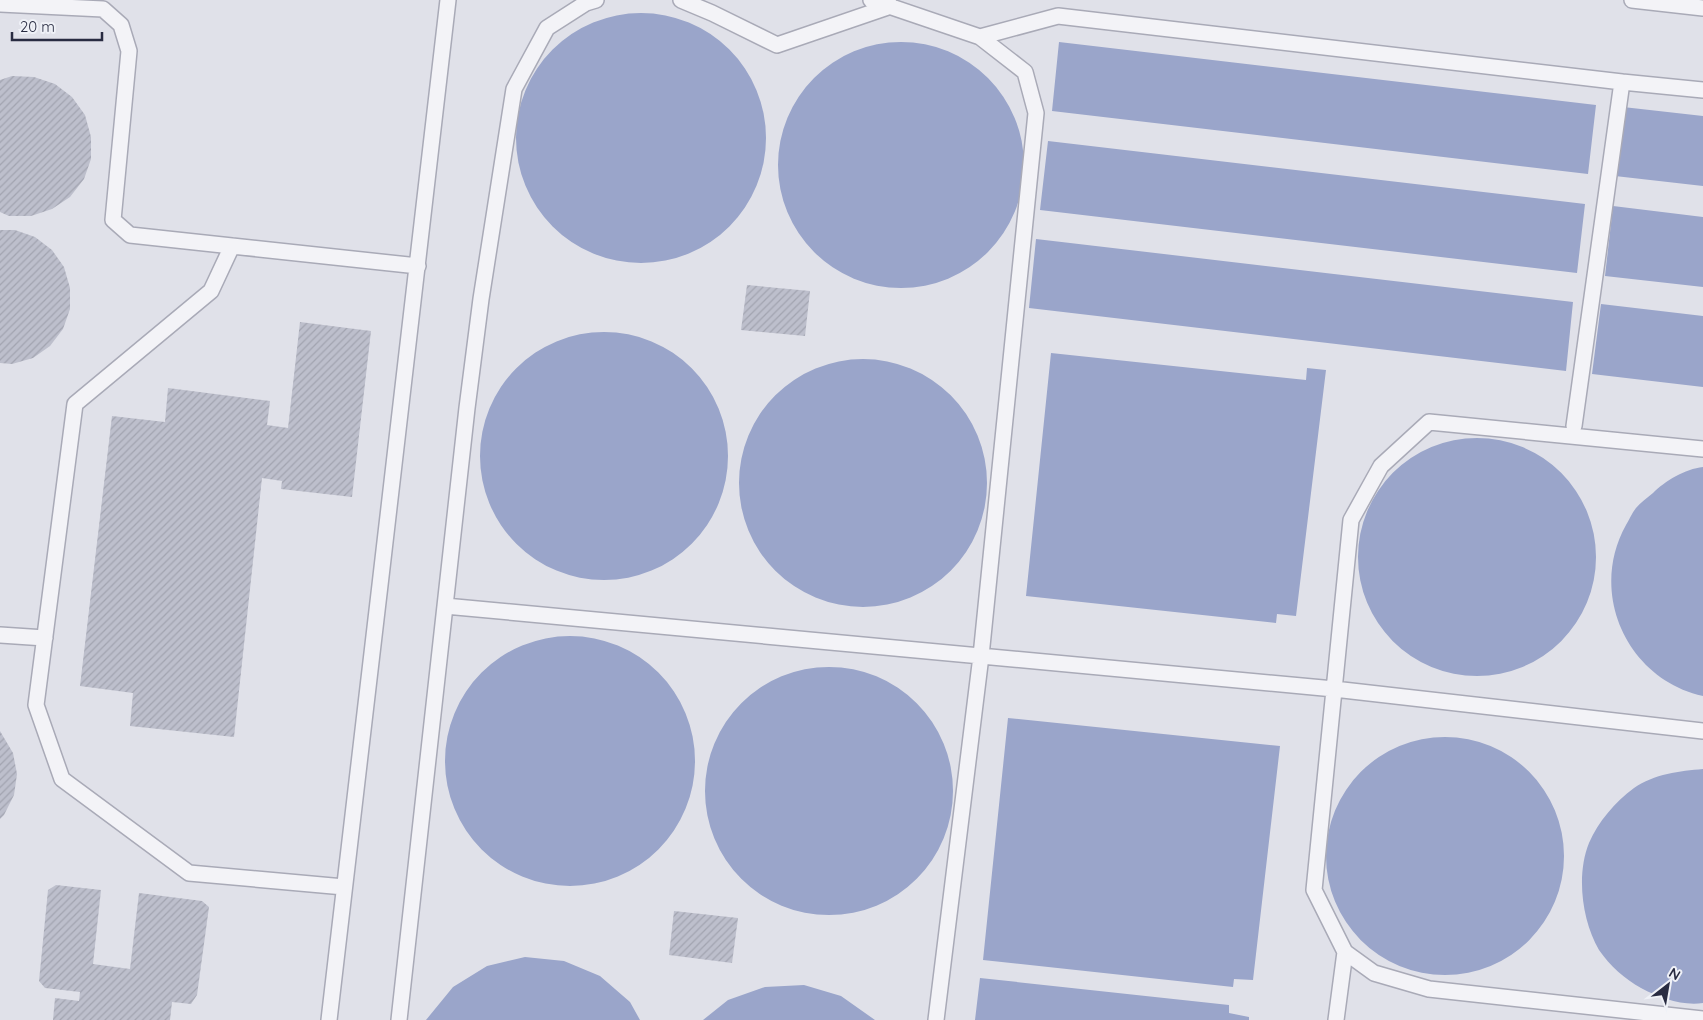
<svg xmlns="http://www.w3.org/2000/svg" width="1703" height="1020" font-family="Quicksand,sans-serif">
<style>
.water{fill:#9aa5ca}
.building{fill:url(#building-hatch)}
.lines{fill:none;stroke-linecap:round;stroke-linejoin:round}
.lane-casing{stroke:#a9aab7;stroke-width:18}
.lane{stroke:#f3f3f7;stroke-width:15}
</style>
<defs>
<pattern id="building-hatch" width="6" height="6" patternUnits="userSpaceOnUse" patternTransform="scale(1.25)"><rect width="6" height="6" fill="#bdbfcc"/><path d="M-1 1l2-2M0 6l6-6M5 7l2-2" fill="none" stroke="#a2a4b0"/></pattern>
</defs>
<rect width="100%" height="100%" fill="#e0e1e9"/>
<path class="water" d="M516 138a125 125 0 1 1 250 0a125 125 0 1 1-250 0Z
M778 165a123 123 0 1 1 246 0a123 123 0 1 1-246 0Z
M1059 42 1596 105 1588 174 1052 111Z
M1623 107 1703 116V186L1615 176Z
M1048 141 1585 204 1577 273 1040 210Z
M1613 206 1703 217V287L1605 276Z
M1036 239 1573 302 1566 371 1029 308Z
M1601 304 1703 316V387L1592 374Z
M480 456a124 124 0 1 1 248 0a124 124 0 1 1-248 0Z
M1051 353 1306 380 1307 368 1326 370 1296 616 1277 614 1276 623 1026 596Z
M739 483a124 124 0 1 1 248 0a124 124 0 1 1-248 0Z
M1358 557a119 119 0 1 1 238 0a119 119 0 1 1-238 0Z
M1703 467V696C1627 679 1588 593 1626 525 1629 520 1632 513 1636 508 1640 503 1647 498 1653 493 1665 481 1685 469 1703 467Z
M445 761a125 125 0 1 1 250 0a125 125 0 1 1-250 0Z
M705 791a124 124 0 1 1 248 0a124 124 0 1 1-248 0Z
M1008 718 1280 746 1253 980 1234 979 1233 987 983 960Z
M1326 856a119 119 0 1 1 238 0a119 119 0 1 1-238 0Z
M1703 769V1003C1682 1006 1660 998 1641 988 1625 979 1610 966 1599 950 1582 921 1576 875 1589 843 1598 822 1615 802 1634 788 1654 774 1680 771 1703 769Z
M525 957 564 961 600 976 630 1002 640 1020H426L453 987 487 966Z
M980 978 1229 1005V1013L1249 1017V1020H975Z
M804 985 841 996 875 1020H703L728 1000 765 987Z"/>
<path class="building" d="M12 76 34 77 55 84 72 97 85 115 91 137V159L84 179 70 197 52 209 31 216H9L0 212V80Z
M0 230H15L35 237 52 250 64 267 70 288V309L63 329 50 346 33 358 12 364 0 363Z
M747 285 810 291 805 336 741 330Z
M300 322 371 331 352 497 281 489 282 481 262 478 234 737 130 726 133 693 80 686 112 416 165 422 168 388 270 401 267 425 288 428Z
M0 731 13 753 17 774 14 795 4 815 0 819Z
M56 885 101 890 93 964 130 969 139 893 202 901 209 907 197 995 191 1004 172 1002 170 1020H53L55 998 79 1001 80 992 45 988 39 981 48 890Z
M674 911 738 918 732 963 669 955Z"/>
<g class="lines">
<g class="lane-casing">
<path id="lane" d="M596 0 586 3 547 28 514 89 481 299 467 408 445 606 1334 689 1703 731
M681 0 712 13 777 45 891 6
M871 0 980 37 1025 72 1036 113 981 656 936 1020
M1632 0 1703 8
M0 4 103 9 121 25 129 51 113 220 130 235 232 246
M980 37 1058 16 1622 82 1703 90
M1574 426 1622 82
M0 635 45 638
M344 887 189 873 62 779 36 705 75 404 211 291 232 246 418 266
M1345 952 1374 973 1429 989 1703 1019
M329 1020C368 680 410 340 448 0
M399 1020 445 606
M1336 1020 1345 952 1314 890 1351 520 1381 466 1429 422 1703 449"/>
</g>
<use href="#lane" class="lane"/>
</g>
<g transform="translate(1668 985) rotate(31)" stroke="#eff1f7" stroke-width="4" paint-order="stroke">
<path d="M0-4L9 19L0 12L-9 19Z" fill="#282b41"/>
<text y="-8" font-size="14" font-weight="bold" text-anchor="middle" fill="#282b41">N</text>
</g>
<path d="M12 32v8h90v-8" fill="none" stroke="#282b41" stroke-width="2.5"/>
<text x="20" y="32" font-size="15" fill="#282b41" stroke="#eff1f7" stroke-width="4" paint-order="stroke">20 m</text>
</svg>
